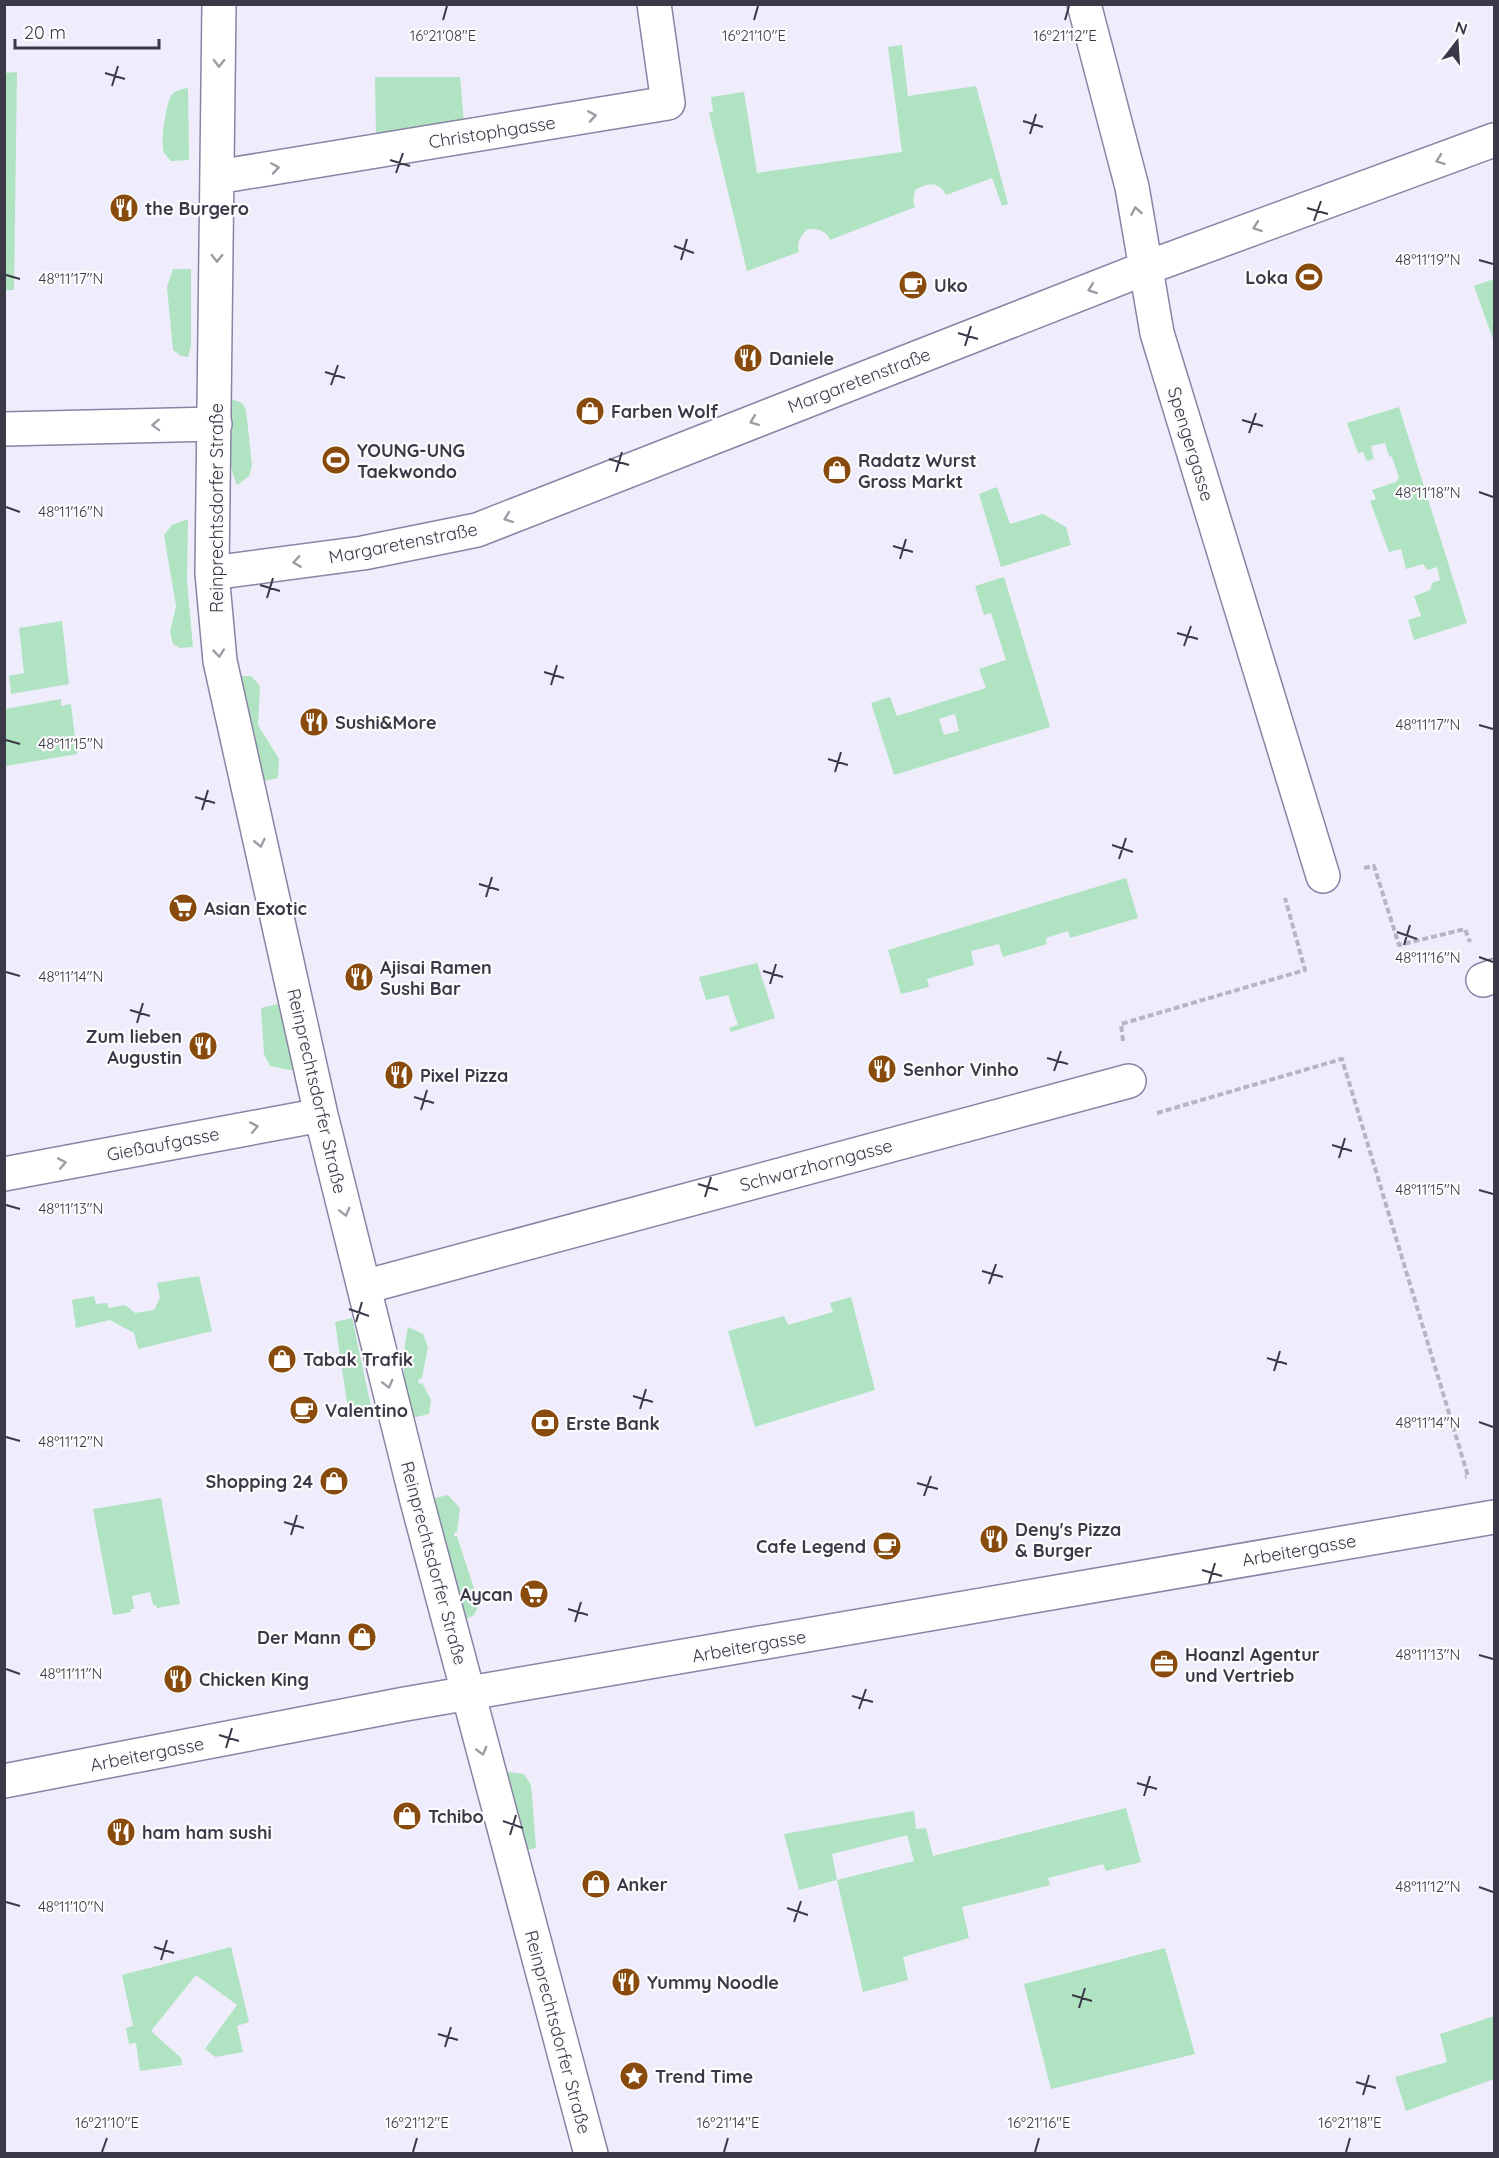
<svg xmlns="http://www.w3.org/2000/svg" width="1499" height="2158" font-family="Quicksand,sans-serif">
<style>
.grass{fill:#afe3c1;fill-rule:evenodd}
.lines{fill:none;stroke-linecap:round;stroke-linejoin:round}
.minor-casing{stroke:#8884a5;stroke-width:36}
.path{stroke:#b7b5c4;stroke-width:4;stroke-dasharray:6 3;stroke-linecap:butt}
.minor{stroke:#fff;stroke-width:33}
.oneway{stroke:#9d9ca4}
.ticks{fill:none;stroke:#3b3948;stroke-width:2}
.labels{text-anchor:middle;dominant-baseline:central;stroke-width:4.5;stroke-linejoin:round;paint-order:stroke}
.street-label{font-size:18px;fill:#3b3948;stroke:#fcfcfc}
.poi-label{font-size:18px;font-weight:bold;fill:#3b3948;stroke:#fcfcfc;text-anchor:start}
.ticks-label{font-size:15px;text-anchor:middle;fill:#3b3948;stroke:#fcfcfc;stroke-width:4.5;stroke-linejoin:round;paint-order:stroke}
</style>
<rect width="100%" height="100%" fill="#efedfc"/>
<path class="grass" d="M902 45 908 96 976 86 1008 204 1002 206 992 178 946 195C939 181 927 182 915 190L913 201 915 207 830 240C826 230 818 229 808 229 801 236 796 241 799 252L747 271 709 113 713 111 711 97 744 92 757 173 902 152 888 47Z
M17 72 14 290H4V73Z
M375 77H460L464 123 376 137Z
M188 88 189 160 171 161C170 160 165 154 164 153 160 145 166 104 171 96 175 90 181 89 188 88Z
M173 269H191V346L188 357 181 356 173 350 167 287Z
M1494 279V342L1474 286Z
M231 399 242 403 246 410 252 465 249 476 237 485C225 459 230 427 231 399Z
M1399 407 1467 623 1414 640 1408 620 1421 616 1414 596 1430 590 1432 583 1440 580 1437 567 1428 570 1423 564 1406 569 1401 549 1389 552 1370 501 1376 499 1372 490 1396 482 1399 478 1392 457 1389 456 1385 443 1371 446 1374 459 1367 461 1363 452 1358 453 1347 423Z
M997 487 1010 524 1043 514 1066 527 1071 545 1001 567 979 494Z
M188 519 187 582 193 647 180 648 173 644 170 632 176 606 164 535 172 525Z
M1004 577 1050 727 894 775 871 703 890 697 897 716 986 688 979 669 1006 660 991 613 984 615 975 586ZM955 714 959 731 944 735 939 719Z
M62 621 69 684 11 694 9 676 24 673 19 628Z
M236 676H251L260 686 258 725 279 759 278 778 260 782Z
M61 699V706L71 704 77 754 6 766 5 709Z
M1126 878 1138 918 1070 938 1068 931 1046 938 1047 944 1003 957 999 944 971 951 974 965 927 979 929 987 901 994 888 950Z
M757 963 775 1018 731 1032 729 1028 738 1025 728 995 706 1000 699 977Z
M278 1004 295 1071 270 1066 264 1054 261 1008Z
M199 1276 212 1331 138 1349 134 1333 110 1320 76 1328 72 1300 94 1296 96 1304 107 1303 109 1308 125 1305 135 1313 154 1310 160 1298 157 1283Z
M851 1297 875 1390 755 1427 728 1331 784 1316 788 1325 833 1312 830 1303Z
M352 1318 372 1411 353 1408 347 1403 335 1322Z
M408 1327 423 1334 428 1347 422 1378 418 1380 419 1384 422 1383 431 1400 429 1414 412 1418C403 1385 401 1361 408 1327Z
M448 1495 460 1508 457 1532 454 1533V1536H457L479 1604 474 1615 462 1621 431 1499Z
M161 1498 180 1604 157 1608 156 1605H153L150 1592 132 1596 134 1609H131V1612L113 1615 93 1509Z
M500 1771 524 1774 531 1785 536 1848 520 1852Z
M1126 1808 1141 1862 1106 1871 1103 1864 1048 1878 1050 1885 962 1907 969 1938 903 1957 908 1980 863 1992 837 1880 799 1890 784 1834 914 1811 916 1829 926 1828 933 1856ZM907 1835 914 1861 837 1880 832 1854Z
M231 1947 249 2022 237 2026 243 2052 215 2057 205 2049 237 2005 196 1975 151 2031 181 2058 182 2065 140 2071 136 2043 129 2044 126 2028 133 2026 122 1975Z
M1165 1948 1195 2054 1051 2089 1024 1984Z
M1494 2016V2079L1406 2111 1395 2077 1447 2062 1440 2034Z"/>
<g class="lines">
<g class="minor-casing">
<path id="minor" d="M219 4 212 573 220 661 321 1115 417 1501 591 2154
M1084 4 1132 187 1157 333 1323 876
M217 177 668 103 654 4
M4 429 215 424
M212 573 363 553 477 530 1146 268 1494 140
M1483 980 1494 976
M4 1174 321 1115
M364 1287 1129 1081
M4 1781 405 1704 1494 1517"/>
</g>
<path class="path" d="M1364 868 1374 866 1399 945 1465 929 1470 942
M1123 1041 1121 1024 1305 970 1285 898
M1157 1113 1342 1059 1468 1476 1465 1477"/>
<use href="#minor" class="minor"/>
</g>
<defs><path id="oneway-chevron" d="M-2-3.5L2.5 0L-2 3.5" fill="none" stroke-width="1.6" stroke-linecap="round" stroke-linejoin="round" transform="scale(1.5)"/></defs>
<g class="oneway">
<use href="#oneway-chevron" transform="translate(219 63) rotate(91)"/>
<use href="#oneway-chevron" transform="translate(592 116) rotate(-9)"/>
<use href="#oneway-chevron" transform="translate(1440 160) rotate(160)"/>
<use href="#oneway-chevron" transform="translate(275 168) rotate(-9)"/>
<use href="#oneway-chevron" transform="translate(1136 211) rotate(-100)"/>
<use href="#oneway-chevron" transform="translate(1257 227) rotate(160)"/>
<use href="#oneway-chevron" transform="translate(217 258) rotate(91)"/>
<use href="#oneway-chevron" transform="translate(1092 289) rotate(159)"/>
<use href="#oneway-chevron" transform="translate(754 421) rotate(159)"/>
<use href="#oneway-chevron" transform="translate(156 425) rotate(178)"/>
<use href="#oneway-chevron" transform="translate(508 518) rotate(159)"/>
<use href="#oneway-chevron" transform="translate(297 562) rotate(172)"/>
<use href="#oneway-chevron" transform="translate(219 653) rotate(84)"/>
<use href="#oneway-chevron" transform="translate(260 843) rotate(77)"/>
<use href="#oneway-chevron" transform="translate(254 1127) rotate(-11)"/>
<use href="#oneway-chevron" transform="translate(62 1163) rotate(-11)"/>
<use href="#oneway-chevron" transform="translate(345 1212) rotate(76)"/>
<use href="#oneway-chevron" transform="translate(388 1384) rotate(76)"/>
<use href="#oneway-chevron" transform="translate(482 1751) rotate(75)"/>
</g>
<path class="ticks" d="M443 20 447 6M754 20 758 6M1065 20 1069 6M105 73 125 79M112 86 118 66M1023 121 1043 127M1030 134 1036 114M390 160 410 166M396 173 403 153M1307 208 1328 214M1314 221 1321 201M674 246 694 253M681 260 687 239M1479 260 1493 264M6 275 20 279M958 333 978 339M965 346 971 326M325 372 345 378M331 385 338 365M1242 420 1263 426M1249 433 1256 413M609 459 629 465M616 472 622 452M1479 492 1493 497M6 507 20 512M893 546 913 552M900 559 906 539M260 585 280 591M267 598 273 578M1177 633 1198 639M1184 646 1191 626M544 672 564 678M551 685 557 665M1479 725 1493 729M6 740 20 744M828 759 848 765M835 772 841 752M195 797 215 803M202 810 208 790M1112 845 1133 852M1119 859 1126 838M479 884 499 890M486 897 492 877M1397 932 1417 939M1404 945 1410 925M1479 957 1493 962M763 971 783 977M6 972 20 976M770 984 776 964M130 1010 150 1016M137 1023 143 1003M1047 1058 1068 1064M1054 1071 1061 1051M414 1097 434 1103M421 1110 427 1090M1332 1145 1352 1151M1339 1158 1345 1138M698 1184 718 1190M1479 1190 1493 1194M705 1197 711 1177M6 1205 20 1209M982 1271 1003 1277M989 1284 996 1264M349 1309 369 1316M356 1322 362 1302M1267 1358 1287 1364M1274 1371 1280 1351M633 1396 653 1402M640 1409 646 1389M1479 1422 1493 1427M6 1437 20 1441M917 1483 938 1489M924 1496 931 1476M284 1522 304 1528M291 1535 297 1515M1202 1570 1222 1576M1209 1583 1215 1563M568 1609 588 1615M575 1622 581 1602M1479 1655 1493 1659M6 1669 20 1674M852 1696 873 1702M859 1709 866 1689M219 1735 239 1741M226 1748 232 1728M1137 1783 1157 1789M1144 1796 1150 1776M503 1821 523 1828M510 1835 516 1815M1479 1887 1493 1892M6 1902 20 1906M787 1908 808 1915M794 1922 801 1901M154 1947 174 1953M161 1960 167 1940M1072 1995 1092 2001M1079 2008 1085 1988M438 2034 458 2040M445 2047 451 2027M1356 2082 1376 2088M1363 2095 1369 2075M102 2152 107 2138M413 2152 417 2138M724 2152 728 2138M1035 2152 1039 2138M1346 2152 1350 2138"/>
<defs>
<g id="restaurant-disc" transform="scale(1.5)"><circle r="9.5" fill="#884a0d" stroke="#fcfcfc"/><path d="M-5-6h1v4h1v-4h1v4h1v-4h1v5L-1.5 .5V6h-2V.5L-5-1ZM5-6V6H3V1.5H1.5Q1.5-4 5-6Z" fill="#fff"/></g>
<g id="stadium-disc" transform="scale(1.5)"><circle r="9.5" fill="#884a0d" stroke="#fcfcfc"/><path d="M0-5a6.5 5 0 1 0 0 10a6.5 5 0 1 0 0-10ZM-3.5-1.8h7v3.6h-7Z" fill="#fff"/></g>
<g id="cafe-disc" transform="scale(1.5)"><circle r="9.5" fill="#884a0d" stroke="#fcfcfc"/><path d="M-5.5-4.5H6V0H3Q3 3.5 0 3.5H-2.5Q-5.5 3.5-5.5 0ZM3-3.2v2h1.7v-2ZM-6 4.5H4V6H-6Z" fill="#fff"/></g>
<g id="shop-disc" transform="scale(1.5)"><circle r="9.5" fill="#884a0d" stroke="#fcfcfc"/><path d="M-5-2.5h2.3a2.7 3.5 0 0 1 5.4 0H5L5.5 6h-11ZM-1.5-2.5h3a1.5 2.3 0 0 0-3 0Z" fill="#fff"/></g>
<g id="supermarket-disc" transform="scale(1.5)"><circle r="9.5" fill="#884a0d" stroke="#fcfcfc"/><path d="M-6-5.5h2.5l.6 2H6L4.5 2H-2.5L-4.4-4H-6ZM-1.5 3.2a1.3 1.3 0 1 0 .1 0ZM3 3.2a1.3 1.3 0 1 0 .1 0Z" fill="#fff"/></g>
<g id="bank-disc" transform="scale(1.5)"><circle r="9.5" fill="#884a0d" stroke="#fcfcfc"/><path d="M-6-4H6V4H-6ZM0-2.3a2.3 2.3 0 1 0 0 4.6a2.3 2.3 0 1 0 0-4.6Z" fill="#fff"/></g>
<g id="office-disc" transform="scale(1.5)"><circle r="9.5" fill="#884a0d" stroke="#fcfcfc"/><path d="M-6-3h4V-5.5h4V-3h4V5H-6ZM-1-4.5V-3h2v-1.5ZM-6 0V1H6V0Z" fill="#fff"/></g>
<g id="sight-disc" transform="scale(1.5)"><circle r="9.5" fill="#884a0d" stroke="#fcfcfc"/><path d="M0-6L1.8-2.2L6-1.7L2.9 1.2L3.7 5.4L0 3.3L-3.7 5.4L-2.9 1.2L-6-1.7L-1.8-2.2Z" fill="#fff"/></g>
</defs>
<g fill-rule="evenodd">
<use href="#restaurant-disc" x="124" y="208"/>
<use href="#stadium-disc" x="1309" y="277"/>
<use href="#cafe-disc" x="913" y="285"/>
<use href="#restaurant-disc" x="748" y="358"/>
<use href="#shop-disc" x="590" y="411"/>
<use href="#stadium-disc" x="336" y="460"/>
<use href="#shop-disc" x="837" y="470"/>
<use href="#restaurant-disc" x="314" y="722"/>
<use href="#supermarket-disc" x="183" y="908"/>
<use href="#restaurant-disc" x="359" y="977"/>
<use href="#restaurant-disc" x="203" y="1046"/>
<use href="#restaurant-disc" x="882" y="1069"/>
<use href="#restaurant-disc" x="399" y="1075"/>
<use href="#shop-disc" x="282" y="1359"/>
<use href="#cafe-disc" x="304" y="1410"/>
<use href="#bank-disc" x="545" y="1423"/>
<use href="#shop-disc" x="334" y="1481"/>
<use href="#restaurant-disc" x="994" y="1539"/>
<use href="#cafe-disc" x="887" y="1546"/>
<use href="#supermarket-disc" x="534" y="1594"/>
<use href="#shop-disc" x="362" y="1637"/>
<use href="#office-disc" x="1164" y="1664"/>
<use href="#restaurant-disc" x="178" y="1679"/>
<use href="#shop-disc" x="407" y="1816"/>
<use href="#restaurant-disc" x="121" y="1832"/>
<use href="#shop-disc" x="596" y="1884"/>
<use href="#restaurant-disc" x="626" y="1982"/>
<use href="#sight-disc" x="634" y="2076"/>
</g>
<g class="labels">
<g class="street-label">
<text transform="translate(492 132) rotate(-9)">Christophgasse</text>
<text transform="translate(859 380) rotate(-21)">Margaretenstraße</text>
<text transform="translate(1191 444) rotate(73)">Spengergasse</text>
<text transform="translate(216 508) rotate(-90)">Reinprechtsdorfer Straße</text>
<text transform="translate(403 543) rotate(-11)">Margaretenstraße</text>
<text transform="translate(317 1091) rotate(77)">Reinprechtsdorfer Straße</text>
<text transform="translate(163 1144) rotate(-11)">Gießaufgasse</text>
<text transform="translate(816 1165) rotate(-15)">Schwarzhorngasse</text>
<text transform="translate(1299 1550) rotate(-10)">Arbeitergasse</text>
<text transform="translate(434 1563) rotate(75)">Reinprechtsdorfer Straße</text>
<text transform="translate(749 1646) rotate(-10)">Arbeitergasse</text>
<text transform="translate(147 1754) rotate(-11)">Arbeitergasse</text>
<text transform="translate(558 2032) rotate(75)">Reinprechtsdorfer Straße</text>
</g>
<g class="poi-label">
<text x="145" y="208">the Burgero</text>
<text x="1288" y="277" text-anchor="end">Loka</text>
<text x="934" y="285">Uko</text>
<text x="769" y="358">Daniele</text>
<text x="611" y="411">Farben Wolf</text>
<text x="357" y="450">YOUNG-UNG<tspan x="357" dy="21">Taekwondo</tspan></text>
<text x="858" y="460">Radatz Wurst<tspan x="858" dy="21">Gross Markt</tspan></text>
<text x="335" y="722">Sushi&amp;More</text>
<text x="204" y="908">Asian Exotic</text>
<text x="380" y="967">Ajisai Ramen<tspan x="380" dy="21">Sushi Bar</tspan></text>
<text x="182" y="1036" text-anchor="end">Zum lieben<tspan x="182" dy="21">Augustin</tspan></text>
<text x="903" y="1069">Senhor Vinho</text>
<text x="420" y="1075">Pixel Pizza</text>
<text x="303" y="1359">Tabak Trafik</text>
<text x="325" y="1410">Valentino</text>
<text x="566" y="1423">Erste Bank</text>
<text x="313" y="1481" text-anchor="end">Shopping 24</text>
<text x="1015" y="1529">Deny's Pizza<tspan x="1015" dy="21">&amp; Burger</tspan></text>
<text x="866" y="1546" text-anchor="end">Cafe Legend</text>
<text x="513" y="1594" text-anchor="end">Aycan</text>
<text x="341" y="1637" text-anchor="end">Der Mann</text>
<text x="1185" y="1654">Hoanzl Agentur<tspan x="1185" dy="21">und Vertrieb</tspan></text>
<text x="199" y="1679">Chicken King</text>
<text x="428" y="1816">Tchibo</text>
<text x="142" y="1832">ham ham sushi</text>
<text x="617" y="1884">Anker</text>
<text x="647" y="1982">Yummy Noodle</text>
<text x="655" y="2076">Trend Time</text>
</g>
</g>
<g class="ticks-label">
<text x="443" y="41">16°21'08"E</text>
<text x="754" y="41">16°21'10"E</text>
<text x="1065" y="41">16°21'12"E</text>
<text x="1428" y="265">48°11'19"N</text>
<text x="71" y="284">48°11'17"N</text>
<text x="1428" y="498">48°11'18"N</text>
<text x="71" y="517">48°11'16"N</text>
<text x="1428" y="730">48°11'17"N</text>
<text x="71" y="749">48°11'15"N</text>
<text x="1428" y="963">48°11'16"N</text>
<text x="71" y="982">48°11'14"N</text>
<text x="1428" y="1195">48°11'15"N</text>
<text x="71" y="1214">48°11'13"N</text>
<text x="1428" y="1428">48°11'14"N</text>
<text x="71" y="1447">48°11'12"N</text>
<text x="1428" y="1660">48°11'13"N</text>
<text x="71" y="1679">48°11'11"N</text>
<text x="1428" y="1892">48°11'12"N</text>
<text x="71" y="1912">48°11'10"N</text>
<text x="107" y="2128">16°21'10"E</text>
<text x="417" y="2128">16°21'12"E</text>
<text x="728" y="2128">16°21'14"E</text>
<text x="1039" y="2128">16°21'16"E</text>
<text x="1350" y="2128">16°21'18"E</text>
</g>
<rect width="1499" height="2158" fill="none" stroke="#3b3948" stroke-width="12"/>
<g transform="translate(1457 42) rotate(17)" stroke="#fcfcfc" stroke-width="4.5" paint-order="stroke">
<path d="M0-4.5L10 22L0 15L-10 22Z" fill="#3b3948"/>
<text y="-9" font-size="16" font-weight="bold" text-anchor="middle" fill="#3b3948">N</text>
</g>
<path d="M15 39v9h144v-9" fill="none" stroke="#3b3948" stroke-width="3"/>
<text x="24" y="39" font-size="18" fill="#3b3948" stroke="#fcfcfc" stroke-width="4.5" paint-order="stroke">20 m</text>
</svg>
